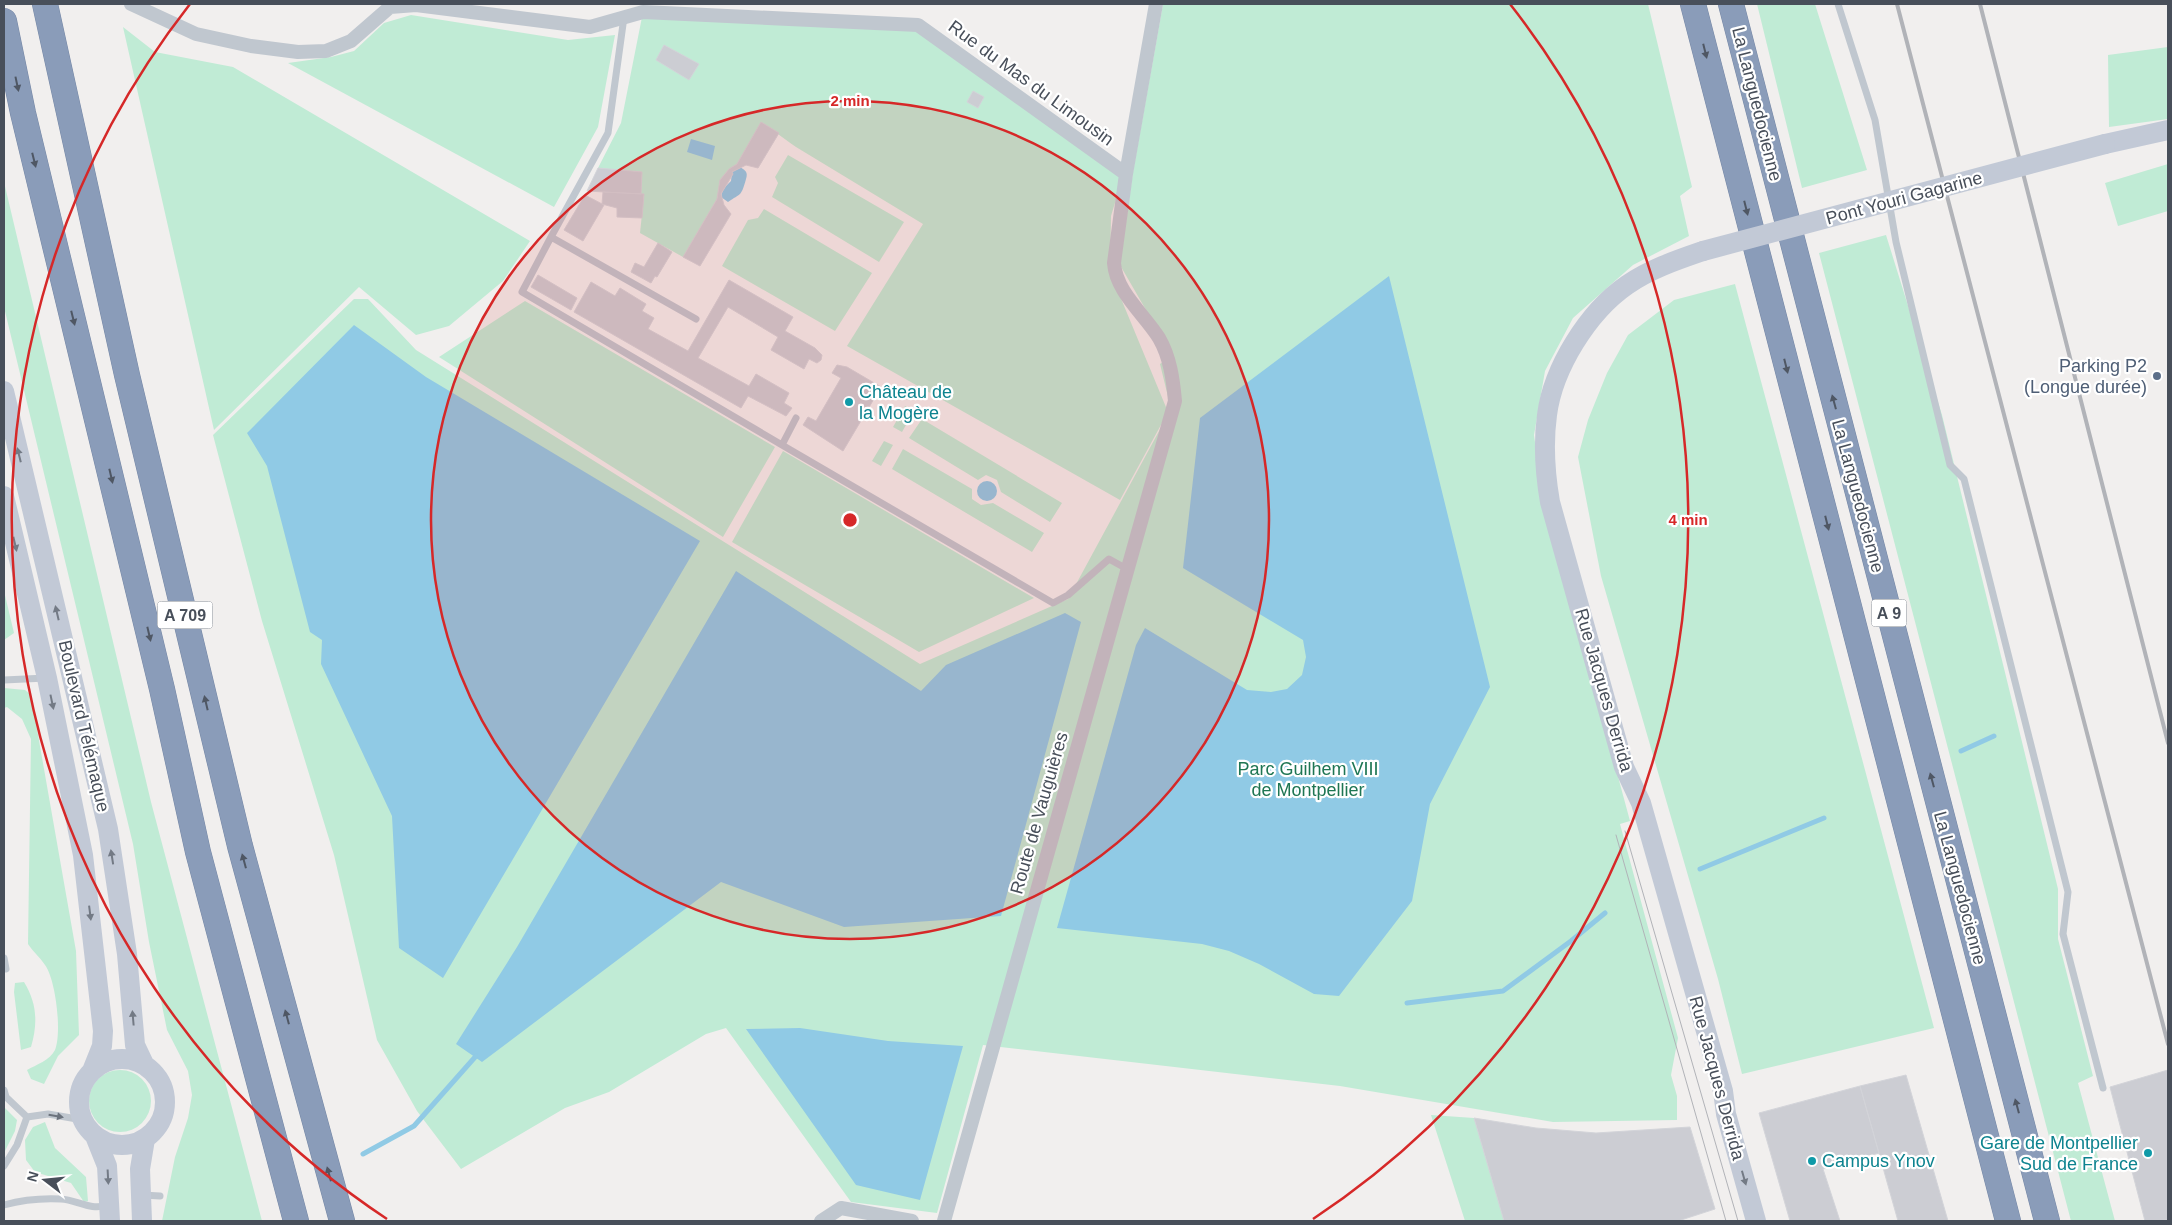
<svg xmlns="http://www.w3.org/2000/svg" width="2172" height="1225" font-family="Arial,sans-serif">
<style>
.green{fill:#c0ebd5}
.water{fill:#90cae5}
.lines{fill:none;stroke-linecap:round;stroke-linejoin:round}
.stream{stroke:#90cae5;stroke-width:5}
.building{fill:#cccdd3;stroke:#d3d4d9}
.highway-casing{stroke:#7587a5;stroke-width:26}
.lane{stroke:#c0c7cf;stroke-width:7}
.street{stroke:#c0c7cf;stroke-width:14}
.secondary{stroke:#c2c9d6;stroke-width:20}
.highway{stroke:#8a9cb9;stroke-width:25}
.tram{stroke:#b1b3b8;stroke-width:1}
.rail{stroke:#b1b3b8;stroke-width:4}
.secondary-bridge{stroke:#c2c9d6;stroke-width:20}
.oneway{fill:#4f5764}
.oneway2{fill:#737a85}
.oneway3{fill:#6c737d}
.ring{fill:none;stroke:#d62828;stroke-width:2.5}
.service-dot{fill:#5c6f8a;stroke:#fff;stroke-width:2}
.culture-dot{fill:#0f9aa8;stroke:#fff;stroke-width:2}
.labels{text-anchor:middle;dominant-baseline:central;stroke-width:4.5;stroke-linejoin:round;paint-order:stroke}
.shield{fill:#fff;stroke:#7f848c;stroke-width:1}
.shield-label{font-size:16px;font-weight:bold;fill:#484f5a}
.street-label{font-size:18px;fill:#484f5a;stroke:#fff}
.service-label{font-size:18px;fill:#4e5e75;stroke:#fff;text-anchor:end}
.culture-label{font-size:18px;fill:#0d838f;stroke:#fff;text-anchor:start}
.park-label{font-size:18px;fill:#1e7653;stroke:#fff}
.centre{fill:#d62828;stroke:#fff;stroke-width:2.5}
.ring-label{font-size:15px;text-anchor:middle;font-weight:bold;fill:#d62828;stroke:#fff;stroke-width:4.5;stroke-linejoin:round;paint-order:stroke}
</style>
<rect width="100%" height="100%" fill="#f1efee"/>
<path class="green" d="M1163 4H1648L1692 187 1680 196 1689 236 1633 265 1573 318 1545 371 1534 435 1543 499 1630 821 1620 824 1678 1038 1671 1075 1677 1096V1120L1553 1122 1340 1086 983 1045 937 1213 851 1202 726 1028 706 1034 609 1092 565 1108 461 1169 417 1111 377 1040 334 855 262 621 213 435 354 299H368L416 350 920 664 1068 599 1171 409 1160 364 1172 355 1120 265 1133 172Z
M1757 4H1815L1867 170 1802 188Z
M643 12 918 25 1124 173 1111 216 1110 272 1168 412 1120 500 847 346 923 224 796 147C784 139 774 130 761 123L737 164 729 169 720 180 717 199 683 257 640 233 644 195 641 194 642 172 598 168 621 123Z
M411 15 568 40 615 35 598 127 554 207 288 63 331 57 354 51 384 23Z
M123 27 155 52 233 67 530 241 503 281 449 326 416 335 359 287 214 430Z
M2168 47V119L2109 127 2108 55Z
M788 155 904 222 879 262 772 197 778 183 775 177Z
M2168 164V211L2118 226 2105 183Z
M4 182 151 802 262 1221H162L175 1157 188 1118 192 1095 188 1071 167 1030 149 942 133 844 4 307Z
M764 209 872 273 835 331 722 266 748 220 758 218Z
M1886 235 1942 415 2058 889V939L2093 1076 2078 1083 2115 1221H2071L1819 253Z
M1735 284 1934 1028 1742 1074 1718 979 1601 576 1578 457 1588 420 1607 373 1628 335 1674 300Z
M525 301 775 447 723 537 439 357Z
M905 406 914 411 902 432 893 427Z
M922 419 1062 503 1050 522 1001 492 997 480 986 475 978 480 909 438Z
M884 441 893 445 881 466 872 461Z
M903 449 972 489V499L981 505 993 503 1044 533 1032 552 892 469Z
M783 451 1034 598 919 652 732 542Z
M4 591 14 633 4 640Z
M4 688 25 690 31 695 76 951 79 1035 58 1056 44 1084 31 1079 27 1070C36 1065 50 1060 55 1050 62 1033 56 980 45 965 40 957 33 952 28 944L31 739 22 719 7 707 4 708Z
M24 982C37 1003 38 1023 31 1047L21 1050 14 992 15 983Z
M89 1101a31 31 0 1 1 62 0a31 31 0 1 1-62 0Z
M4 1107 17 1120 15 1131 4 1153Z
M1431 1115 1474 1118 1504 1221H1465Z
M45 1122 55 1148 86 1177 88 1201 84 1202 71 1183 35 1172 26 1160 25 1140 33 1127Z"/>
<path class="water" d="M691 139 715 146 712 160 687 152Z
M740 167C746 171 748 172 746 179 741 197 741 193 728 202L721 197 723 189 731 181 732 172Z
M1389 276 1490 687 1430 804 1412 901 1339 996 1314 994 1259 964 1229 951 1202 944 1057 928 1136 645 1145 628 1247 690 1271 692 1287 689 1302 675 1306 657 1303 640 1183 568 1200 418Z
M354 325 426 377 700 541 443 978 399 948 392 816 321 664 322 640 310 632 267 466 247 433Z
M977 491a10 10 0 1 1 20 0a10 10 0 1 1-20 0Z
M736 571 921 691 946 665 1065 613 1081 622 1001 916 844 927 721 882 482 1062 456 1044 517 947Z
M800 1028 888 1041 963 1046 920 1200 856 1185 746 1029Z"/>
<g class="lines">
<path class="stream" d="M1961 751 1994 736
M1700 869 1824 818
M1407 1003 1503 991 1571 941 1605 913
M363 1154 414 1126 476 1056"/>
</g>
<path class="building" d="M664 45 699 64 689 80 656 60Z
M973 91 984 97 978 108 967 102Z
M761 122 779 133 758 168 746 165 732 172 733 174 721 194 724 205 731 214 700 266 683 257 717 199 720 180 729 169 737 164Z
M598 168 642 172 641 194 587 191Z
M603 192 644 194 642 218 617 217V208L602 204Z
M585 195 604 205 583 241 564 230Z
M658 243 672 252 657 277 655 276 651 283 631 272 635 263 644 267Z
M538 275 577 298 571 310 531 287Z
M729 280 793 317 785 331 815 348 822 355 821 360 817 363 809 359 804 369 771 350 778 337 728 307 698 358 749 386 756 374 789 393 784 403 792 408 786 416 748 396 741 408 574 312 591 282 615 296 620 288 646 304 642 311 654 318 648 329 688 351Z
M837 365 847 367 881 387 843 451 803 425 808 417 816 421 841 378 832 373Z
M2168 1070V1220L2145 1221 2110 1087Z
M1906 1075 1948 1221H1898L1860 1086Z
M1860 1086 1879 1153 1823 1169 1840 1221H1790L1759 1113Z
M1474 1118 1536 1128 1596 1133 1690 1127 1715 1209 1678 1221H1504Z"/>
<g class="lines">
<g class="highway-casing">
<path id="highway" d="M45 4 127 375 240 846 342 1221
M1693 4 2008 1221
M1731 4 2047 1221
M4 21 23 113 162 689 198 852 296 1221"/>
</g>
<path class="lane" d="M1838 4 1875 120 1896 242 1950 465 1964 479 2068 892 2063 934 2103 1088
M551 237 608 133 624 17
M696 319 551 237 522 292 782 445
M796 418 782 445 1053 603 1068 595 1109 559 1127 569
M4 680 46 678
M4 958 6 969
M4 1090 6 1097 27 1117
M4 1166 17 1145 27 1117 48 1114 83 1120
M142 1195 160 1196
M4 1205C22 1200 42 1198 61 1199 77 1200 91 1211 107 1205"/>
<path class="street" d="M131 4 196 34 251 46 298 52 326 51 351 41 390 7 416 5 590 27 643 12 918 25 1126 174
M821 1221 841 1208 912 1221
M944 1221 1175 401C1173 379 1170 357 1159 338 1144 314 1116 292 1114 263L1126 174 1156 4"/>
<path class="secondary" d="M2105 144 2168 130
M1703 251C1677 260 1650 269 1627 285 1588 312 1553 368 1547 415 1543 444 1545 473 1550 502L1624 767 1641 803 1723 1091 1726 1114 1756 1221
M4 391 108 829 127 954 135 1045 144 1064
M4 496 47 678 83 855 103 1031 102 1046 92 1071
M79 1102a43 43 0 1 1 86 0a43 43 0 1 1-86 0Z
M95 1136 107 1166 110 1221
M142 1221 140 1169 145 1139"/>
<use href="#highway" class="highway"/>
<path class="tram" d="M1625 831 1738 1221
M1616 835 1726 1221"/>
<path class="rail" d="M1897 4 2168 1044
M1980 4 2168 743"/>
<path class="secondary-bridge" d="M1703 251 2105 144"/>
</g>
<defs><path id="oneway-solid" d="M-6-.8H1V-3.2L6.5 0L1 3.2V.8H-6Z" transform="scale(1.25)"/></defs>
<g class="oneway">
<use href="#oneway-solid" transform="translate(1705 51) rotate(76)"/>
<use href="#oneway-solid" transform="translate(17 84) rotate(78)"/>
<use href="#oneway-solid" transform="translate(34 160) rotate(76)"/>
<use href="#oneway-solid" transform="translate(1746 208) rotate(76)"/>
<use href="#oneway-solid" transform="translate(73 318) rotate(76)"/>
<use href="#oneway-solid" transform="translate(1786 366) rotate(76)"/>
<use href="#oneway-solid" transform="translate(1834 402) rotate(-105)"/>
<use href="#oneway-solid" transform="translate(111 476) rotate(77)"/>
<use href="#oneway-solid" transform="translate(1827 523) rotate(76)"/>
<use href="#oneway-solid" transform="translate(149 634) rotate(77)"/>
<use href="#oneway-solid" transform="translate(206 703) rotate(-103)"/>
<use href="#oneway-solid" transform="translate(1932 780) rotate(-105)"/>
<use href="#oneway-solid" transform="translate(244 861) rotate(-105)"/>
<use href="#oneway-solid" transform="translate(287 1017) rotate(-105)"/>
<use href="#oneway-solid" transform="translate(2017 1106) rotate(-105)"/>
<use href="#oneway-solid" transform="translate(329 1174) rotate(-105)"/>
</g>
<g class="oneway2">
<use href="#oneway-solid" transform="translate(19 455) rotate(-104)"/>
<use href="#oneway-solid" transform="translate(15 544) rotate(77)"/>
<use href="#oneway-solid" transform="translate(57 613) rotate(-103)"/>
<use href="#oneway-solid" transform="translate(52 702) rotate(78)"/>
<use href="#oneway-solid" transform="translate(112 857) rotate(-99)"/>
<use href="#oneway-solid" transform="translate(90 913) rotate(83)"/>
<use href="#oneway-solid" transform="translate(133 1018) rotate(-95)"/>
<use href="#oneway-solid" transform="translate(108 1177) rotate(87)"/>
<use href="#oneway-solid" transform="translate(1744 1178) rotate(74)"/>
</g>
<use class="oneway3" href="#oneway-solid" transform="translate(56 1116) rotate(10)"/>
<circle cx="850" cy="520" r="419" fill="#d62828" fill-opacity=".12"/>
<g class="ring">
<circle cx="850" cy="520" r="419"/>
<path d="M387 1219A838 838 0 0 1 190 4M1510 4A838 838 0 0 1 1313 1219"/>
</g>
<circle class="service-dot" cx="2157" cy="376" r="5"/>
<g class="culture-dot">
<circle cx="849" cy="402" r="5"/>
<circle cx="2148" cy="1153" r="5"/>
<circle cx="1812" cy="1161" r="5"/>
</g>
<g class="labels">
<g class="shield">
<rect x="1871.5" y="599.5" width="35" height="27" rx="4"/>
<rect x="157.5" y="601.5" width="55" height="27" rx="4"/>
</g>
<g class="shield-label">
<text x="1889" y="613">A 9</text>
<text x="185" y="615">A 709</text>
</g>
<g class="street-label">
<text transform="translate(1031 83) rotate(36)">Rue du Mas du Limousin</text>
<text transform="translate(1757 104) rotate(76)">La Languedocienne</text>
<text transform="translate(1904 198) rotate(-15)">Pont Youri Gagarine</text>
<text transform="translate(1858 496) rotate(75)">La Languedocienne</text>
<text transform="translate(1604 690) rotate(74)">Rue Jacques Derrida</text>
<text transform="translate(84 726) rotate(77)">Boulevard Télémaque</text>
<text transform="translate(1039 813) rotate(-74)">Route de Vauguières</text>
<text transform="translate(1960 888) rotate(75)">La Languedocienne</text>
<text transform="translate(1717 1078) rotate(75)">Rue Jacques Derrida</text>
</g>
<g class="service-label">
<text x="2147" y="366">Parking P2<tspan x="2147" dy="21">(Longue durée)</tspan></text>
</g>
<g class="culture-label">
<text x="859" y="392">Château de<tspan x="859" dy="21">la Mogère</tspan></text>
<text x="2138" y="1143" text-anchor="end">Gare de Montpellier<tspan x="2138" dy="21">Sud de France</tspan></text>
<text x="1822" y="1161">Campus Ynov</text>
</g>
<g class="park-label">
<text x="1308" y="769">Parc Guilhem VIII<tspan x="1308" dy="21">de Montpellier</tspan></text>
</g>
</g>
<circle cx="850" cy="520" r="8" class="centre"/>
<g class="ring-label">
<text x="850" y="106">2 min</text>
<text x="1688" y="525">4 min</text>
</g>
<rect width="2172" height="1225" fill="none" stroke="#484f5a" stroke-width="10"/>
<g transform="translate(45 1180) rotate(286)" stroke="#ffffff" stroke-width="4" paint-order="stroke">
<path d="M0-4L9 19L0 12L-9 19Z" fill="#484f5a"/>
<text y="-8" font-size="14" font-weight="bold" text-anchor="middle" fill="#484f5a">N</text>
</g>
</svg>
